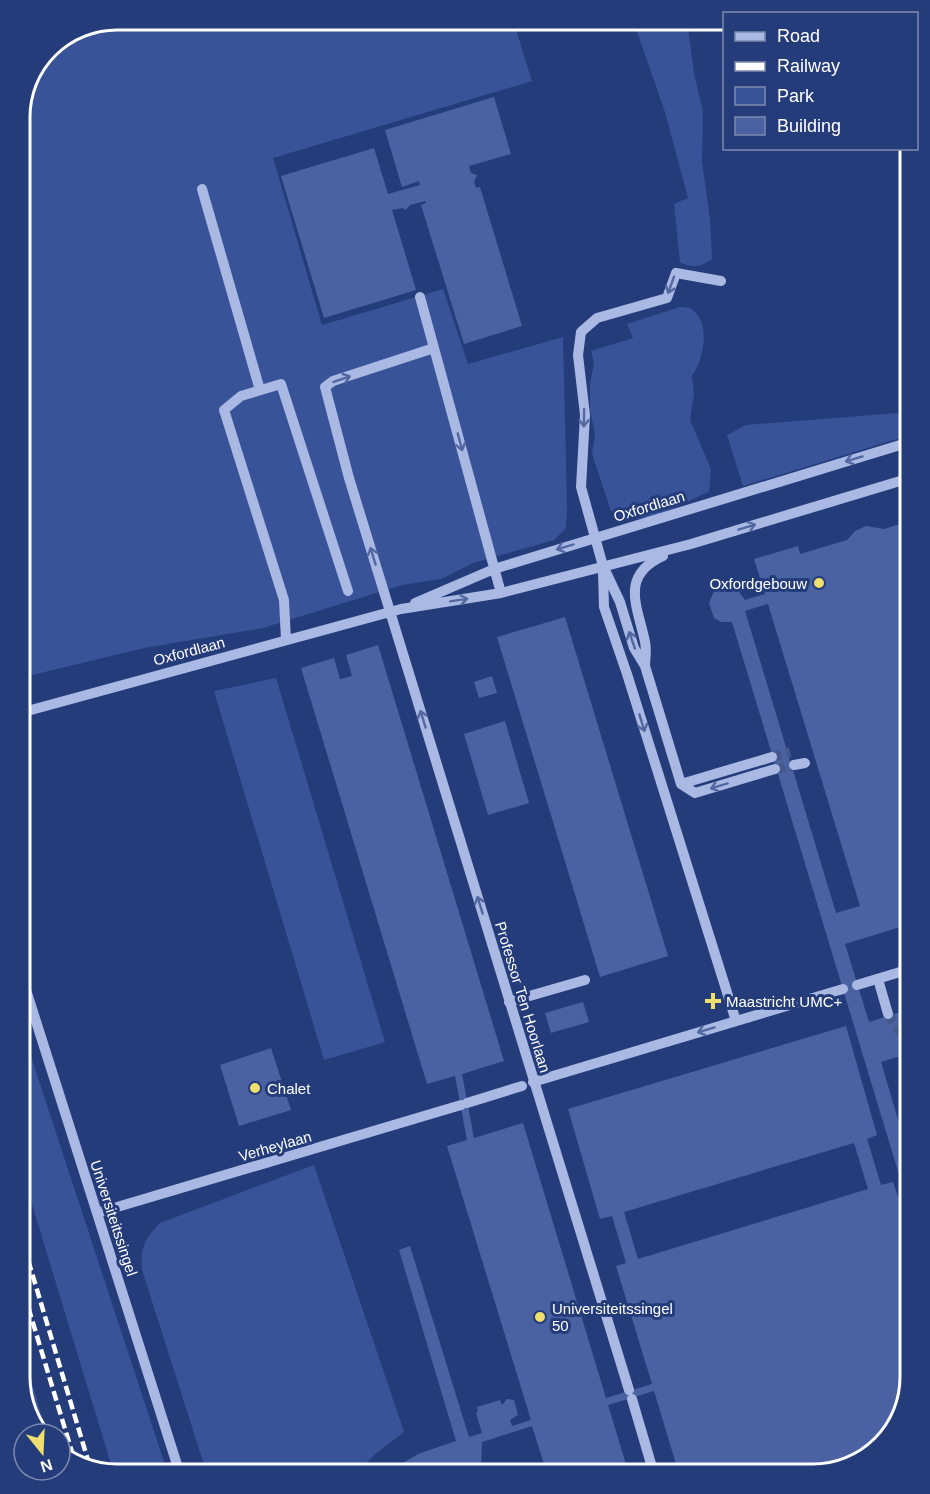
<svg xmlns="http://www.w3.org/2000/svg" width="930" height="1494" font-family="Arial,sans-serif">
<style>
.green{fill:#395399}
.building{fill:#4a62a2;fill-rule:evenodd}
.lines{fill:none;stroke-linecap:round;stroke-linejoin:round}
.minor-tunnel{stroke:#46598f;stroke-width:10;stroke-dasharray:10 5;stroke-linecap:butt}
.minor{stroke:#a9b9e4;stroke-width:10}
.rail{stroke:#fff;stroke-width:4.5;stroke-dasharray:10 4.5;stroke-linecap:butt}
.oneway{stroke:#5368a0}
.poi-dot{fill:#eedf6e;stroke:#253c7b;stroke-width:2}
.labels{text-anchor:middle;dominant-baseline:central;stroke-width:6;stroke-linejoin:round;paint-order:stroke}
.street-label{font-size:15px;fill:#fff;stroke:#253c7b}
.poi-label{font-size:15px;fill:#fff;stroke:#253c7b;text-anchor:start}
.rim{fill:none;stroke:#fff;stroke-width:3}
</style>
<rect width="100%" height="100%" fill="#253c7b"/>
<path class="green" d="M117 20H513L532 81 273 158 322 325 443 289 468 364 563 337 567 507 566 528 554 540 473 563 441 579 402 585 263 628 144 648 20 678V111L48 48Z
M633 20H687L694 74 703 111 702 162 710 219 712 259C701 267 693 269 680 262L674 204 688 198 665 112Z
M680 307 690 308C712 322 704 358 692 376L694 394 690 420 711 469 709 492C679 503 642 532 611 511L592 454 595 434 590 410V384L594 363 591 351 633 338 627 324Z
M910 412V435L743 486 727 435 746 425Z
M276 678 385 1042 324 1060 214 691Z
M20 1023 168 1474H169H114L20 1165Z
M314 1165 404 1432 375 1454 357 1474H207L142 1270C140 1248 145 1238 160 1223Z
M20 1343 47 1434H42C20 1409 19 1375 20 1343Z"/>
<path class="building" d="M494 97 511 154 469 166 471 173 477 175 474 182 476 188 480 187 522 326 464 344 421 205 426 203 425 201 410 205 406 210 402 208 392 210 416 290 324 318 281 176 374 148 388 194 420 185 419 181 402 187 385 130Z
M910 521V924L845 944 869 1022 910 1009V1074L904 1055 881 1062 910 1160V1211L732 622H721L714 618 709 603 713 593 722 587 737 589 745 600 765 594 754 559 798 546 800 554 847 540 855 531 866 526 884 529ZM768 604 860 906 836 913 745 611Z
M565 617 668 956 600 977 497 637Z
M378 645 504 1061 462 1074 474 1138 523 1123 606 1398 652 1384 616 1266 626 1263 612 1216 600 1219 568 1109 846 1026 877 1135 867 1139 881 1185 893 1182 910 1233V1377L897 1426 856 1464 813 1474H679L654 1391 608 1405 629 1474H547L532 1426 482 1442 481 1474H385L418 1454 456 1441 399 1250 410 1246 469 1437 482 1433 476 1413 478 1412 477 1407 500 1400 502 1405 507 1399 514 1400 518 1415 510 1420 512 1426 531 1420 447 1146 467 1140 455 1076 427 1084 301 668 334 658 340 679 352 676 346 655ZM854 1143 868 1189 638 1259 624 1212Z
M492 676 497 693 479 698 474 682Z
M505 721 529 803 488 815 464 734Z
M583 1002 589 1022 551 1033 545 1013Z
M271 1048 291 1110 239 1126 220 1065Z"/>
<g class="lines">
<path class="minor-tunnel" d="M772 757 790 752
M775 769 794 765
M888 1014 901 1033H910"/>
<path class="minor" d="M202 189 260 390
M721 281 676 273 667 298 597 318 581 332 578 355 585 415 581 487 603 566 620 602 634 648 645 666 681 784 695 793 775 769
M420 297 434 348
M603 572 604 607 627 674 736 1021
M501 593 434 348 333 381 325 387 349 478 629 1390
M415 603 494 569 910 442
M286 640 284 600 224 410 241 396 281 384 348 591
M645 666C645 659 647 650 645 642 638 607 619 576 663 556
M20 713 401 609 501 593 691 544 910 478
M794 765 805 763
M681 784 772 757
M20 971 180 1474
M878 979 888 1014
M857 985 910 969
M509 1002 585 980
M533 1082 843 989
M467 1103 522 1086
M97 1213 461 1105
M632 1399 654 1474"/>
<path class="rail" d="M20 1233 90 1467
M20 1280 75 1462"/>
</g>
<defs><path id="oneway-shaft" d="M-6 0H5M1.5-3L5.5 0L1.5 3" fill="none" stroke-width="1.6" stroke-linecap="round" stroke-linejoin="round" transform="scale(1.5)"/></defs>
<g class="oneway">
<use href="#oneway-shaft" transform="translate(671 285) rotate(110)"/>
<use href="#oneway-shaft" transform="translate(342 379) rotate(-19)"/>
<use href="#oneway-shaft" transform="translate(584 418) rotate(91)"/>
<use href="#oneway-shaft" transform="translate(460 442) rotate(75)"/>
<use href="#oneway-shaft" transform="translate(854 459) rotate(163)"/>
<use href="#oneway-shaft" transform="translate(747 527) rotate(-17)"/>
<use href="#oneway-shaft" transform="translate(565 547) rotate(163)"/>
<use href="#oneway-shaft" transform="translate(373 556) rotate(-107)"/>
<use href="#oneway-shaft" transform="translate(459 600) rotate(-9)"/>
<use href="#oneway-shaft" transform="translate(632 640) rotate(-109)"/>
<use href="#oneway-shaft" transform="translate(423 719) rotate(-107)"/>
<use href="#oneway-shaft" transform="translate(642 723) rotate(73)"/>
<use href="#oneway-shaft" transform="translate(719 786) rotate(163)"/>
<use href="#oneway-shaft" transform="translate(480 905) rotate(-107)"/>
<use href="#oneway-shaft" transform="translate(706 1030) rotate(163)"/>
</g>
<g class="poi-dot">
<circle cx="819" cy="583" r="6"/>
<path d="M710 992h6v6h6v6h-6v6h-6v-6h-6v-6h6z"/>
<circle cx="255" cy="1088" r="6"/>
<circle cx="540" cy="1317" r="6"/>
</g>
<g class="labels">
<g class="street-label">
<text transform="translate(649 506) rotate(-17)">Oxfordlaan</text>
<text transform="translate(189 651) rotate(-15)">Oxfordlaan</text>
<text transform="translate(523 997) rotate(73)">Professor Ten Hoorlaan</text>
<text transform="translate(275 1146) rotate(-16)">Verheylaan</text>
<text transform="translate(114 1218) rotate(72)">Universiteitssingel</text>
</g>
<g class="poi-label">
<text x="807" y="583" text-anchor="end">Oxfordgebouw</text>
<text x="726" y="1001">Maastricht UMC+</text>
<text x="267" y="1088">Chalet</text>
<text x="552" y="1308">Universiteitssingel<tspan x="552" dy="17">50</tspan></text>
</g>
</g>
<path d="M0 0H930V1494H0ZM117 30H813A87 87 0 0 1 900 117V1377A87 87 0 0 1 813 1464H117A87 87 0 0 1 30 1377V117A87 87 0 0 1 117 30Z" fill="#253c7b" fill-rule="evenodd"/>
<path class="rim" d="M117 30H813A87 87 0 0 1 900 117V1377A87 87 0 0 1 813 1464H117A87 87 0 0 1 30 1377V117A87 87 0 0 1 117 30Z"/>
<rect x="723" y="12" width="195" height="138" fill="#253c7b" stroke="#7c8ab0" stroke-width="1.5"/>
<rect x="735" y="32" width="30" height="9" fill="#a9b9e4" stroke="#7c8ab0" stroke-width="1.5"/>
<text x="777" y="42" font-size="18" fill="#ffffff">Road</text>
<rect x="735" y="62" width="30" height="9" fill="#ffffff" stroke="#7c8ab0" stroke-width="1.5"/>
<text x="777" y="72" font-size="18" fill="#ffffff">Railway</text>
<rect x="735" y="87" width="30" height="18" fill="#395399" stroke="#7c8ab0" stroke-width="1.5"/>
<text x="777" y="102" font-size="18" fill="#ffffff">Park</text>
<rect x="735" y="117" width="30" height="18" fill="#4a62a2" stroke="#7c8ab0" stroke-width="1.5"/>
<text x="777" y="132" font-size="18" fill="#ffffff">Building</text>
<g transform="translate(42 1452) rotate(162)"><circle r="28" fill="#253c7b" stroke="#7c8ab0" stroke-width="1.5"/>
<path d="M0-4.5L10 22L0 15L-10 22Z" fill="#eedf6e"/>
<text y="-9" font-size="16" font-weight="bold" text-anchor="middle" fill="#ffffff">N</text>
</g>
</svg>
